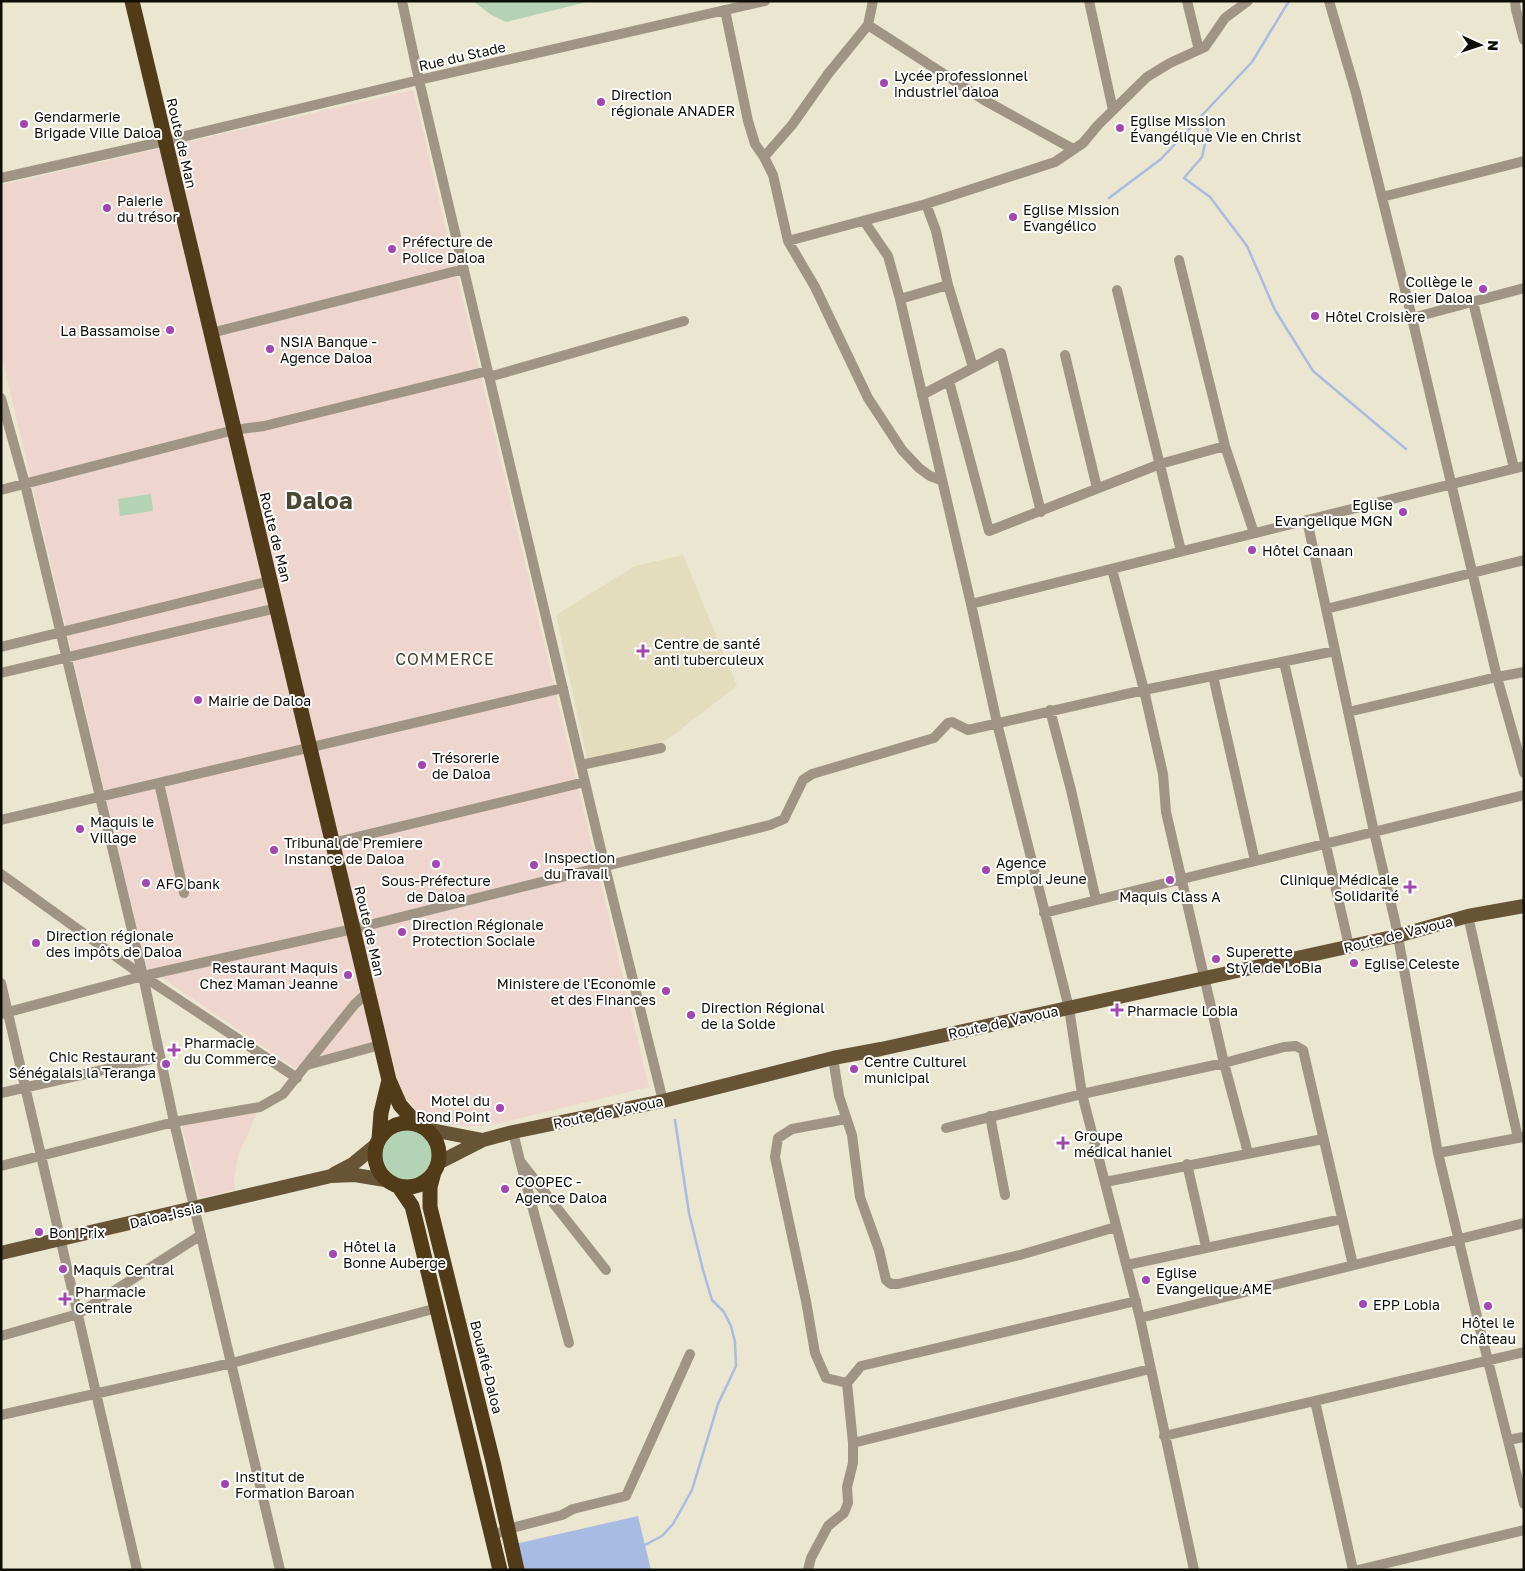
<svg xmlns="http://www.w3.org/2000/svg" width="1525" height="1571" font-family="'Golos Text',sans-serif">
<style>
.commercial{fill:#eed5cd}
.built{fill:#e3ddbe}
.green{fill:#b3d3b4}
.water{fill:#a8bce3}
.lines{fill:none;stroke-linecap:round;stroke-linejoin:round}
.stream{stroke:#a8bce3;stroke-width:2.5}
.minor{stroke:#a09584;stroke-width:10}
.major{stroke:#675336;stroke-width:14}
.highway{stroke:#523b18;stroke-width:15}
.poi-dot{fill:#a346af;stroke:#fff;stroke-width:2}
.labels{text-anchor:middle;dominant-baseline:central;stroke-width:4;stroke-linejoin:round;paint-order:stroke}
.street-label{font-size:14px;fill:#0f0e06;stroke:#fff}
.poi-label{font-size:14px;fill:#0f0e06;stroke:#fff;text-anchor:start}
.quarter-label{font-size:16px;letter-spacing:1px;fill:#4c4734;stroke:#fff}
.town-label{font-size:24px;font-weight:bold;fill:#4c4734;stroke:#fff}
</style>
<rect width="100%" height="100%" fill="#eae6cf"/>
<path class="commercial" d="M413 90 649 1087 491 1125 470 1126 447 1124 428 1119 416 1110 405 1097 398 1081 388 1041 318 1058 295 1068 146 967 1 353V185Z
M259 1109 239 1153 234 1177 235 1190 200 1198 182 1126Z"/>
<path class="built" d="M683 555 737 686 664 742 587 759 556 615 635 566Z"/>
<path class="green" d="M473 1H591L506 22 490 14Z
M151 494 153 511 120 516 118 499Z
M380 1155a26 26 0 1 1 52 0a26 26 0 1 1-52 0Z"/>
<path class="water" d="M638 1516 651 1570H521L515 1544Z"/>
<g class="lines">
<path class="stream" d="M1200 118 1208 130 1202 157 1184 178 1210 197 1247 246 1275 310 1313 371 1406 449
M1109 198 1161 159 1252 62 1289 1
M643 1546 662 1536 673 1524 692 1490 718 1404 736 1366 735 1342 731 1326 724 1312 712 1300 703 1270 689 1213 675 1120"/>
<path class="minor" d="M402 1 419 80 605 867 663 1101
M1089 1 1113 110
M1187 1 1199 50
M1329 1 1356 93 1412 318 1497 677 1524 773
M1515 1 1516 10 1524 40
M725 10 748 121 755 144 764 157 773 175 788 241 815 287 868 398 902 450 919 468 930 476 941 480
M868 25 984 100 1073 149
M764 157 792 125 828 74 868 25 873 1
M1 178 165 141 419 80 765 1
M1382 197 1524 161
M926 204 936 231 948 285 973 367
M864 221 888 256 900 299 971 604 997 723 1069 1008 1082 1094 1140 1318 1194 1570
M788 241 926 204 1055 162 1083 143 1098 125 1147 77 1170 63 1205 47 1225 18 1248 1
M1179 260 1225 446 1254 533
M1117 290 1181 551
M900 299 948 285
M1473 302 1514 468
M1412 318 1524 288
M211 333 464 269
M1065 355 1097 488
M489 377 684 321
M949 381 989 531 1160 464 1225 446
M922 395 1001 353 1041 512
M1 398 25 484 143 976 174 1122 280 1570
M1 490 234 430 264 426 488 371
M1307 520 1374 832 1395 921 1438 1153 1479 1325 1524 1504
M1112 569 1144 690 1163 774 1166 812 1224 1063 1248 1153
M971 604 1524 466
M1326 609 1524 560
M1 647 270 581
M1284 662 1349 946
M1 673 277 608
M1213 676 1255 861
M1050 710 1071 790 1096 900
M1348 712 1497 677 1524 672
M581 765 661 748
M159 783 184 893
M1 820 563 688
M332 843 585 782
M1 874 143 976 297 1078
M1044 913 1524 795
M1468 916 1518 1138
M1 983 137 1570
M1 1014 143 976 353 929 770 825 784 819 803 780 812 774 934 738 948 723 952 722 968 730 1144 690 1335 651
M833 1058 839 1096 852 1135 860 1197 879 1250 886 1280 891 1284H898L1020 1255 1116 1227
M307 1065 380 1045
M1 1093 160 1057
M990 1116 1005 1195
M846 1119 792 1129 778 1138 775 1157 806 1301 815 1353 826 1378 847 1383
M946 1128 1082 1094 1224 1063 1284 1047 1296 1046 1303 1050 1353 1265
M513 1132 520 1161 606 1270
M1438 1153 1523 1137
M520 1161 569 1343
M1187 1164 1206 1247
M1 1166 174 1122 260 1107 283 1094 354 1005 368 992
M1105 1182 1323 1139
M1127 1265 1342 1219
M1140 1318 1524 1223
M1 1336 78 1314 201 1235
M1315 1401 1353 1570
M1 1415 232 1363 437 1308
M1164 1436 1524 1352
M1508 1440 1524 1437
M853 1443 1150 1369
M492 1536 508 1529 562 1515 573 1509 626 1496 690 1354
M808 1570 811 1558 828 1526 844 1513 848 1503 847 1487 853 1463V1443L847 1383 861 1366 1136 1301
M1358 1570 1524 1530"/>
<path class="major" d="M426 1129 483 1140
M438 1163 483 1140 513 1132 663 1101 833 1058 881 1049 1397 936 1468 916 1524 906
M334 1174 353 1164 376 1145
M1 1253 331 1176 355 1175 385 1180"/>
<path class="highway" d="M132 1 389 1080 400 1105 417 1124
M375 1155a32 32 0 1 1 64 0a32 32 0 1 1-64 0Z
M379 1139 381 1113 389 1080
M434 1172 430 1187V1207L493 1462 517 1570
M399 1187 412 1206 417 1226 500 1570"/>
</g>
<g class="poi-dot">
<circle cx="884" cy="83" r="5"/>
<circle cx="601" cy="102" r="5"/>
<circle cx="24" cy="124" r="5"/>
<circle cx="1120" cy="128" r="5"/>
<circle cx="107" cy="208" r="5"/>
<circle cx="1013" cy="217" r="5"/>
<circle cx="392" cy="249" r="5"/>
<circle cx="1483" cy="289" r="5"/>
<circle cx="1315" cy="316" r="5"/>
<circle cx="170" cy="330" r="5"/>
<circle cx="270" cy="349" r="5"/>
<circle cx="1403" cy="512" r="5"/>
<circle cx="1252" cy="550" r="5"/>
<path d="M640.5 643.5h5v5h5v5h-5v5h-5v-5h-5v-5h5z"/>
<circle cx="198" cy="700" r="5"/>
<circle cx="422" cy="765" r="5"/>
<circle cx="80" cy="829" r="5"/>
<circle cx="274" cy="850" r="5"/>
<circle cx="436" cy="864" r="5"/>
<circle cx="534" cy="865" r="5"/>
<circle cx="986" cy="870" r="5"/>
<circle cx="1170" cy="880" r="5"/>
<circle cx="146" cy="883" r="5"/>
<path d="M1407.5 879.5h5v5h5v5h-5v5h-5v-5h-5v-5h5z"/>
<circle cx="402" cy="932" r="5"/>
<circle cx="36" cy="943" r="5"/>
<circle cx="1216" cy="959" r="5"/>
<circle cx="1354" cy="963" r="5"/>
<circle cx="348" cy="975" r="5"/>
<circle cx="666" cy="991" r="5"/>
<path d="M1114.5 1002.5h5v5h5v5h-5v5h-5v-5h-5v-5h5z"/>
<circle cx="691" cy="1015" r="5"/>
<path d="M171.5 1042.5h5v5h5v5h-5v5h-5v-5h-5v-5h5z"/>
<circle cx="166" cy="1064" r="5"/>
<circle cx="854" cy="1069" r="5"/>
<circle cx="500" cy="1108" r="5"/>
<path d="M1060.5 1135.5h5v5h5v5h-5v5h-5v-5h-5v-5h5z"/>
<circle cx="505" cy="1189" r="5"/>
<circle cx="39" cy="1232" r="5"/>
<circle cx="333" cy="1254" r="5"/>
<circle cx="63" cy="1269" r="5"/>
<circle cx="1146" cy="1280" r="5"/>
<path d="M62.5 1291.5h5v5h5v5h-5v5h-5v-5h-5v-5h5z"/>
<circle cx="1363" cy="1304" r="5"/>
<circle cx="1488" cy="1306" r="5"/>
<circle cx="225" cy="1484" r="5"/>
</g>
<g class="labels">
<g class="street-label">
<text transform="translate(462 56) rotate(-13)">Rue du Stade</text>
<text transform="translate(182 143) rotate(77)">Route de Man</text>
<text transform="translate(276 537) rotate(76)">Route de Man</text>
<text transform="translate(370 931) rotate(77)">Route de Man</text>
<text transform="translate(1398 934) rotate(-14)">Route de Vavoua</text>
<text transform="translate(1003 1022) rotate(-12)">Route de Vavoua</text>
<text transform="translate(608 1112) rotate(-12)">Route de Vavoua</text>
<text transform="translate(166 1215) rotate(-13)">Daloa-Issia</text>
<text transform="translate(487 1367) rotate(76)">Bouaflé-Daloa</text>
</g>
<g class="poi-label">
<text x="894" y="75">Lycée professionnel<tspan x="894" dy="16">industriel daloa</tspan></text>
<text x="611" y="94">Direction<tspan x="611" dy="16">régionale ANADER</tspan></text>
<text x="34" y="116">Gendarmerie<tspan x="34" dy="16">Brigade Ville Daloa</tspan></text>
<text x="1130" y="120">Eglise Mission<tspan x="1130" dy="16">Évangélique Vie en Christ</tspan></text>
<text x="117" y="200">Paierie<tspan x="117" dy="16">du trésor</tspan></text>
<text x="1023" y="209">Eglise MIssion<tspan x="1023" dy="16">Evangélico</tspan></text>
<text x="402" y="241">Préfecture de<tspan x="402" dy="16">Police Daloa</tspan></text>
<text x="1473" y="281" text-anchor="end">Collège le<tspan x="1473" dy="16">Rosier Daloa</tspan></text>
<text x="1325" y="316">Hôtel Croisière</text>
<text x="160" y="330" text-anchor="end">La Bassamoise</text>
<text x="280" y="341">NSIA Banque -<tspan x="280" dy="16">Agence Daloa</tspan></text>
<text x="1393" y="504" text-anchor="end">Eglise<tspan x="1393" dy="16">Evangelique MGN</tspan></text>
<text x="1262" y="550">Hôtel Canaan</text>
<text x="654" y="643">Centre de santé<tspan x="654" dy="16">anti tuberculeux</tspan></text>
<text x="208" y="700">Mairie de Daloa</text>
<text x="432" y="757">Trésorerie<tspan x="432" dy="16">de Daloa</tspan></text>
<text x="90" y="821">Maquis le<tspan x="90" dy="16">Village</tspan></text>
<text x="284" y="842">Tribunal de Premiere<tspan x="284" dy="16">Instance de Daloa</tspan></text>
<text x="544" y="857">Inspection<tspan x="544" dy="16">du Travail</tspan></text>
<text x="996" y="862">Agence<tspan x="996" dy="16">Emploi Jeune</tspan></text>
<text x="1399" y="879" text-anchor="end">Clinique Médicale<tspan x="1399" dy="16">Solidarité</tspan></text>
<text x="436" y="880" text-anchor="middle">Sous-Préfecture<tspan x="436" dy="16">de Daloa</tspan></text>
<text x="156" y="883">AFG bank</text>
<text x="1170" y="896" text-anchor="middle">Maquis Class A</text>
<text x="412" y="924">Direction Régionale<tspan x="412" dy="16">Protection Sociale</tspan></text>
<text x="46" y="935">Direction régionale<tspan x="46" dy="16">des impôts de Daloa</tspan></text>
<text x="1226" y="951">Superette<tspan x="1226" dy="16">Style de LoBia</tspan></text>
<text x="1364" y="963">Eglise Celeste</text>
<text x="338" y="967" text-anchor="end">Restaurant Maquis<tspan x="338" dy="16">Chez Maman Jeanne</tspan></text>
<text x="656" y="983" text-anchor="end">Ministere de l'Economie<tspan x="656" dy="16">et des Finances</tspan></text>
<text x="701" y="1007">Direction Régional<tspan x="701" dy="16">de la Solde</tspan></text>
<text x="1127" y="1010">Pharmacie Lobia</text>
<text x="184" y="1042">Pharmacie<tspan x="184" dy="16">du Commerce</tspan></text>
<text x="156" y="1056" text-anchor="end">Chic Restaurant<tspan x="156" dy="16">Sénégalais la Teranga</tspan></text>
<text x="864" y="1061">Centre Culturel<tspan x="864" dy="16">municipal</tspan></text>
<text x="490" y="1100" text-anchor="end">Motel du<tspan x="490" dy="16">Rond Point</tspan></text>
<text x="1074" y="1135">Groupe<tspan x="1074" dy="16">médical haniel</tspan></text>
<text x="515" y="1181">COOPEC -<tspan x="515" dy="16">Agence Daloa</tspan></text>
<text x="49" y="1232">Bon Prix</text>
<text x="343" y="1246">Hôtel la<tspan x="343" dy="16">Bonne Auberge</tspan></text>
<text x="73" y="1269">Maquis Central</text>
<text x="1156" y="1272">Eglise<tspan x="1156" dy="16">Evangelique AME</tspan></text>
<text x="75" y="1291">Pharmacie<tspan x="75" dy="16">Centrale</tspan></text>
<text x="1373" y="1304">EPP Lobia</text>
<text x="1488" y="1322" text-anchor="middle">Hôtel le<tspan x="1488" dy="16">Château</tspan></text>
<text x="235" y="1476">Institut de<tspan x="235" dy="16">Formation Baroan</tspan></text>
</g>
<g class="quarter-label">
<text x="445" y="659">COMMERCE</text>
</g>
<g class="town-label">
<text x="319" y="499">Daloa</text>
</g>
</g>
<rect width="1525" height="1571" fill="none" stroke="#0f0e06" stroke-width="5"/>
<g transform="translate(1480 45) rotate(93)" stroke="#ffffff" stroke-width="4" paint-order="stroke">
<path d="M0-4L9 19L0 12L-9 19Z" fill="#0f0e06"/>
<text y="-8" font-size="14" font-weight="bold" text-anchor="middle" fill="#0f0e06">N</text>
</g>
</svg>
